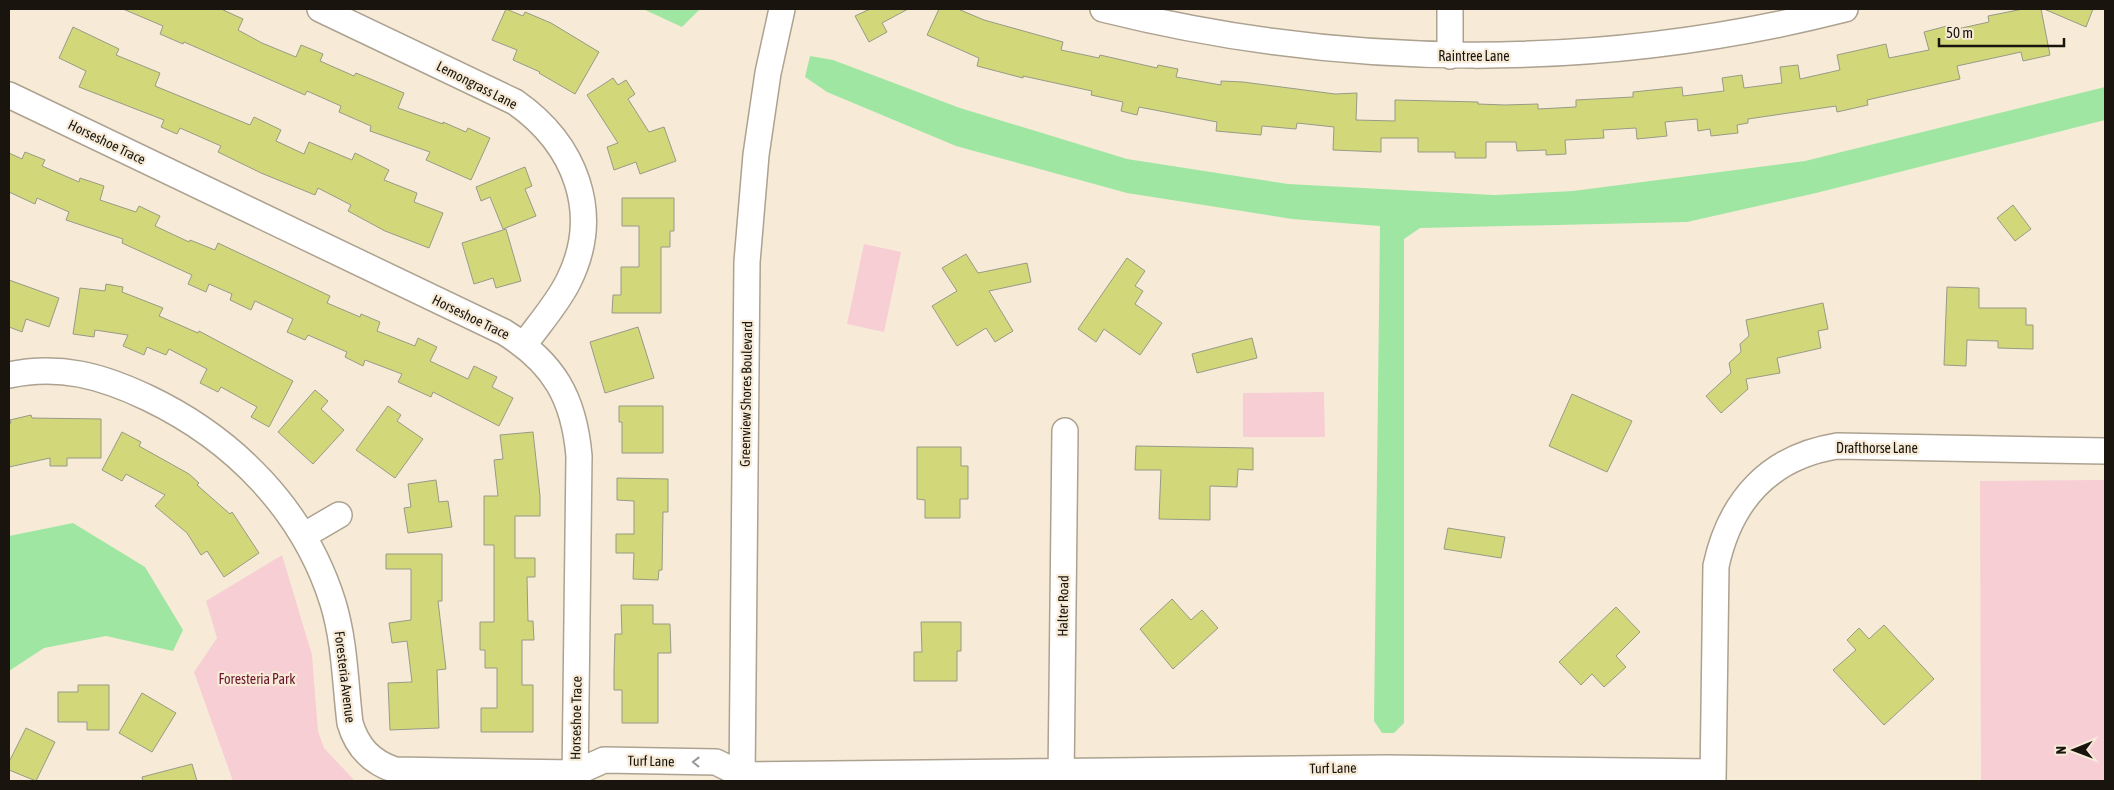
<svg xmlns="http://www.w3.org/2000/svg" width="2114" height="790" font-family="'Asap Condensed',sans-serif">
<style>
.green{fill:#f7ced3}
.water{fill:#9fe6a2}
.building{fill:#d2d87a;stroke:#989a86}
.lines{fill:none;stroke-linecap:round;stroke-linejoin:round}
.minor-casing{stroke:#ada190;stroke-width:28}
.minor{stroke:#fff;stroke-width:25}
.oneway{stroke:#989693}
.labels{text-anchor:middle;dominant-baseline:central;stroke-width:4.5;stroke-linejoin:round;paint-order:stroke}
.street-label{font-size:14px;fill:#19150e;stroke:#f7ebd8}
.park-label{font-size:14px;fill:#6a152c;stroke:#f7ebd8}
</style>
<rect width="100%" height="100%" fill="#f7ebd8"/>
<path class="green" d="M864 244 901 252 884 332 847 324Z
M1324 392 1325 437H1243V393Z
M2105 480V781H1981L1980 481Z
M282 555 312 655 318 731 324 748 355 781H233L194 672 217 638 206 601Z"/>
<path class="water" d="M643 9H699V10L682 27Z
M810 56 833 60 960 108 1127 159 1288 184 1494 195 1573 191 1805 161 2105 87V120L1816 193 1687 222 1420 228 1404 239V723L1394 733H1382L1374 721 1380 226 1292 219 1127 193 956 146 827 92 805 77Z
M73 523 145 567 183 630 173 651 106 636 44 648 9 671V536Z"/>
<path class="building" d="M123 9H221L243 19 238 30 262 43 296 57 301 45 323 54 320 61 354 76 356 73 404 93 398 108 443 124V122L466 132 468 128 490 138 471 180 426 160 430 152 370 131 371 126 339 112 341 106 307 91 305 95 184 42 183 44 160 34 163 26Z
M506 9 523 16 525 12 551 23 599 52 575 94 539 73 540 72 513 60 517 50 492 40Z
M870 9H908L882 23 887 32 869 42 855 16Z
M939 9H958L984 20 1063 42 1061 50 1099 58 1100 55 1157 68 1158 65 1178 69 1176 77 1221 85V81L1243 82 1335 94 1357 93 1356 120 1395 121V100L1478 102V104L1505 105 1538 104V109L1576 107V100L1633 97V92L1682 87 1683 96 1724 91 1722 78 1742 75 1744 88 1782 83 1780 67 1798 65 1800 79 1840 70 1837 55 1886 44 1889 58 1929 50 1924 32 1947 26 1948 31 1989 22 1988 16 2023 9H2041L2050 55 2023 61 2021 52 1957 66 1960 79 1867 100 1868 105 1837 112 1836 106 1748 119V123L1737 125 1738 133 1711 136 1710 129 1698 131 1697 119 1665 122 1667 136 1637 139 1636 128 1603 130 1604 138 1565 140 1566 154 1546 155V150L1517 151 1516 142H1486V158H1455V152H1418V138H1381V152L1333 150 1334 127 1297 123 1296 129 1262 126 1261 135 1216 131 1217 122 1139 107 1137 115 1121 111 1123 102 1091 95 1092 91 1023 76V78L977 66 979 58 927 35Z
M2044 9H2093L2086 27Z
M73 27 119 49 116 55 160 73 155 86 250 125 254 117 281 130 276 141 304 154 309 142 352 160 355 153 389 170 384 180 417 193 414 202 443 213 429 248 385 231 348 211 351 205 318 188 315 195 261 173 218 152 221 146 180 128 177 134 161 127 164 120 79 87 86 71 59 58Z
M613 78 618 85 626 80 635 94 628 99 649 132 664 127 676 161 640 174 636 162 614 170 607 147 618 143 587 95Z
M25 152 45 160 42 166 79 182 80 178 104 186 100 200 136 212 139 206 160 216 155 226 189 242 190 240 215 250 218 243 330 296 327 303 360 317 361 314 380 322 377 331 415 346 418 338 437 347 430 361 468 379 474 366 497 377 492 387 513 398 499 426 433 392 431 397 398 382 402 374 365 360 363 366 345 357 347 352 308 335 305 340 287 332 293 319 255 301 251 310 230 300 232 294 209 284 206 292 188 284 192 275 122 243 123 239 66 220 69 212 37 198 35 204 9 192V153L22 159Z
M525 167 532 186 525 189 536 216 503 229 490 197 481 201 476 187Z
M622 198H674V231H670V247H661V313H612L613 295H621V267H639V226H622Z
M2013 205 2031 229 2015 241 1997 218Z
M506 229 521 281 496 288 493 278 474 284 462 243Z
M966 254 978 273 1027 263 1031 282 989 291 1013 331 995 342 986 328 957 346 932 306 957 291 942 268Z
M1127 258 1145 271 1135 286 1143 291 1135 304 1162 323 1140 355 1104 329 1096 342 1078 329Z
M9 280 59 298 49 327 26 319 22 332 9 327Z
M106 284 123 287 122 292 163 308 159 316 198 333 199 331 293 381 269 427 251 417 257 407 221 387 218 392 200 383 207 369 169 349 166 355 147 347 144 355 123 346 128 335 95 330 94 337 73 334 80 288 105 291Z
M1947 287 1979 288V308H2026V325H2033V349L1998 348V341L1967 340 1966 366 1944 365Z
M1823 303 1828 329 1818 331 1821 348 1777 358 1780 373 1746 379 1748 389 1721 413 1706 396 1731 373 1729 363 1741 352 1740 344 1749 336 1746 320Z
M638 327 654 378 605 393 590 342Z
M1252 338 1257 358 1197 373 1192 354Z
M315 390 328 401 321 409 344 430 313 464 278 432Z
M1572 394 1632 421 1607 472 1549 446Z
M388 406 401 415 397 421 423 439 395 478 356 450Z
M619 406H663V453H622V422H619Z
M31 415 32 418 101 419V458H67V466H50V458L9 467V424L11 423 10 420Z
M122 432 141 442 139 446 189 474 199 483 197 485 230 514 232 512 259 553 224 577 207 551 201 555 187 533 155 506 165 495 126 474 122 481 102 470Z
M533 432 540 496V516H515V558H535V577H527L528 621H533L534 640H522V685H533V732H481V708H497V668H485V650H480V622H494V545H484V496H498L494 460 503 459 500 435Z
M1136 446 1253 448V470L1238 469 1237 487 1210 486V520L1159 519 1161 470H1135Z
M917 447H961V466H968V499H960V518H925V500L917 499Z
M617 478 668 479V512H663L662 570H659L658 580 633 579 634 553H616V534H634V501L617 500Z
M436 480 439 502 448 501 452 527 408 533 404 508 411 507 408 484Z
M1448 528 1505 537 1501 558 1444 549Z
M386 554H442V601H438L446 669 437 670 439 728 390 730 388 683 412 682 407 641 392 643 389 623 411 620V569H386Z
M1172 599 1191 620 1202 610 1218 628 1173 669 1140 629Z
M621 605H653V624H670L671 653H658V723H622V690H614V670L615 634H622Z
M1616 607 1640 632 1616 656 1626 667 1604 687 1592 674 1581 685 1559 662Z
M921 622H961V651H957V681H914V652H922Z
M1884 625 1934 679 1884 725 1833 670 1856 650 1847 640 1859 628 1869 639Z
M78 685H109V730H87V722H58V692H78Z
M142 693 176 713 152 752 119 733Z
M26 728 55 742 36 781 9 770V762Z
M192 764 197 781H143L142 777Z"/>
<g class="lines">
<g class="minor-casing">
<path id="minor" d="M320 9 515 102C575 144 603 213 568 282 557 304 539 324 524 345
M1103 9C1347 70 1601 71 1845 9
M1450 56V9
M9 95 504 332C554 363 574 398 579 456L575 781
M9 375C59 364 102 376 148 398 234 439 304 510 333 603 345 643 345 682 350 723 357 747 371 762 395 770L575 773 604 760 716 762 742 775 1387 768 1713 772
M303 536 339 515
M742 781 747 262 756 155 768 73 782 9
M1061 781 1065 431
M1713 781 1716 566C1730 501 1769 457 1837 446L2105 451"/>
</g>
<use href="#minor" class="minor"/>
</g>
<defs><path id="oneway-chevron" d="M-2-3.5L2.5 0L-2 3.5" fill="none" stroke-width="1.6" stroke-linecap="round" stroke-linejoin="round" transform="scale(1.25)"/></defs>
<use class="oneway" href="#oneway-chevron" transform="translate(696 762) rotate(-179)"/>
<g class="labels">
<g class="street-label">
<text x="1474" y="56">Raintree Lane</text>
<text transform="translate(477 85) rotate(27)">Lemongrass Lane</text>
<text transform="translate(107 142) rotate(26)">Horseshoe Trace</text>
<text transform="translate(471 317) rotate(26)">Horseshoe Trace</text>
<text transform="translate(746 394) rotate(-89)">Greenview Shores Boulevard</text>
<text x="1877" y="448">Drafthorse Lane</text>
<text transform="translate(1063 606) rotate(-89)">Halter Road</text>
<text transform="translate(345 677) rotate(83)">Foresteria Avenue</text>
<text transform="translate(576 718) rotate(-89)">Horseshoe Trace</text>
<text transform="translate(651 761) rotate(1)">Turf Lane</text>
<text transform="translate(1333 768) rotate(-1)">Turf Lane</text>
</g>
<g class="park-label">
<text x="257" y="679">Foresteria Park</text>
</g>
</g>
<rect width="2114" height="790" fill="none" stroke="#19150e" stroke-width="20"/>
<g transform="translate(2074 750) rotate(269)" stroke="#f7ebd8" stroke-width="4" paint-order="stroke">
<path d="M0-4L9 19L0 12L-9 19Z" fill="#19150e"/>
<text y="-8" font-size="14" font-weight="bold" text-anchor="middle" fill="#19150e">N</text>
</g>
<path d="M1939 38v8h125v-8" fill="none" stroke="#19150e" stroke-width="2.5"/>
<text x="1946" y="38" font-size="15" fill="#19150e" stroke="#f7ebd8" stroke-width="4" paint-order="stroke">50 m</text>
</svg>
